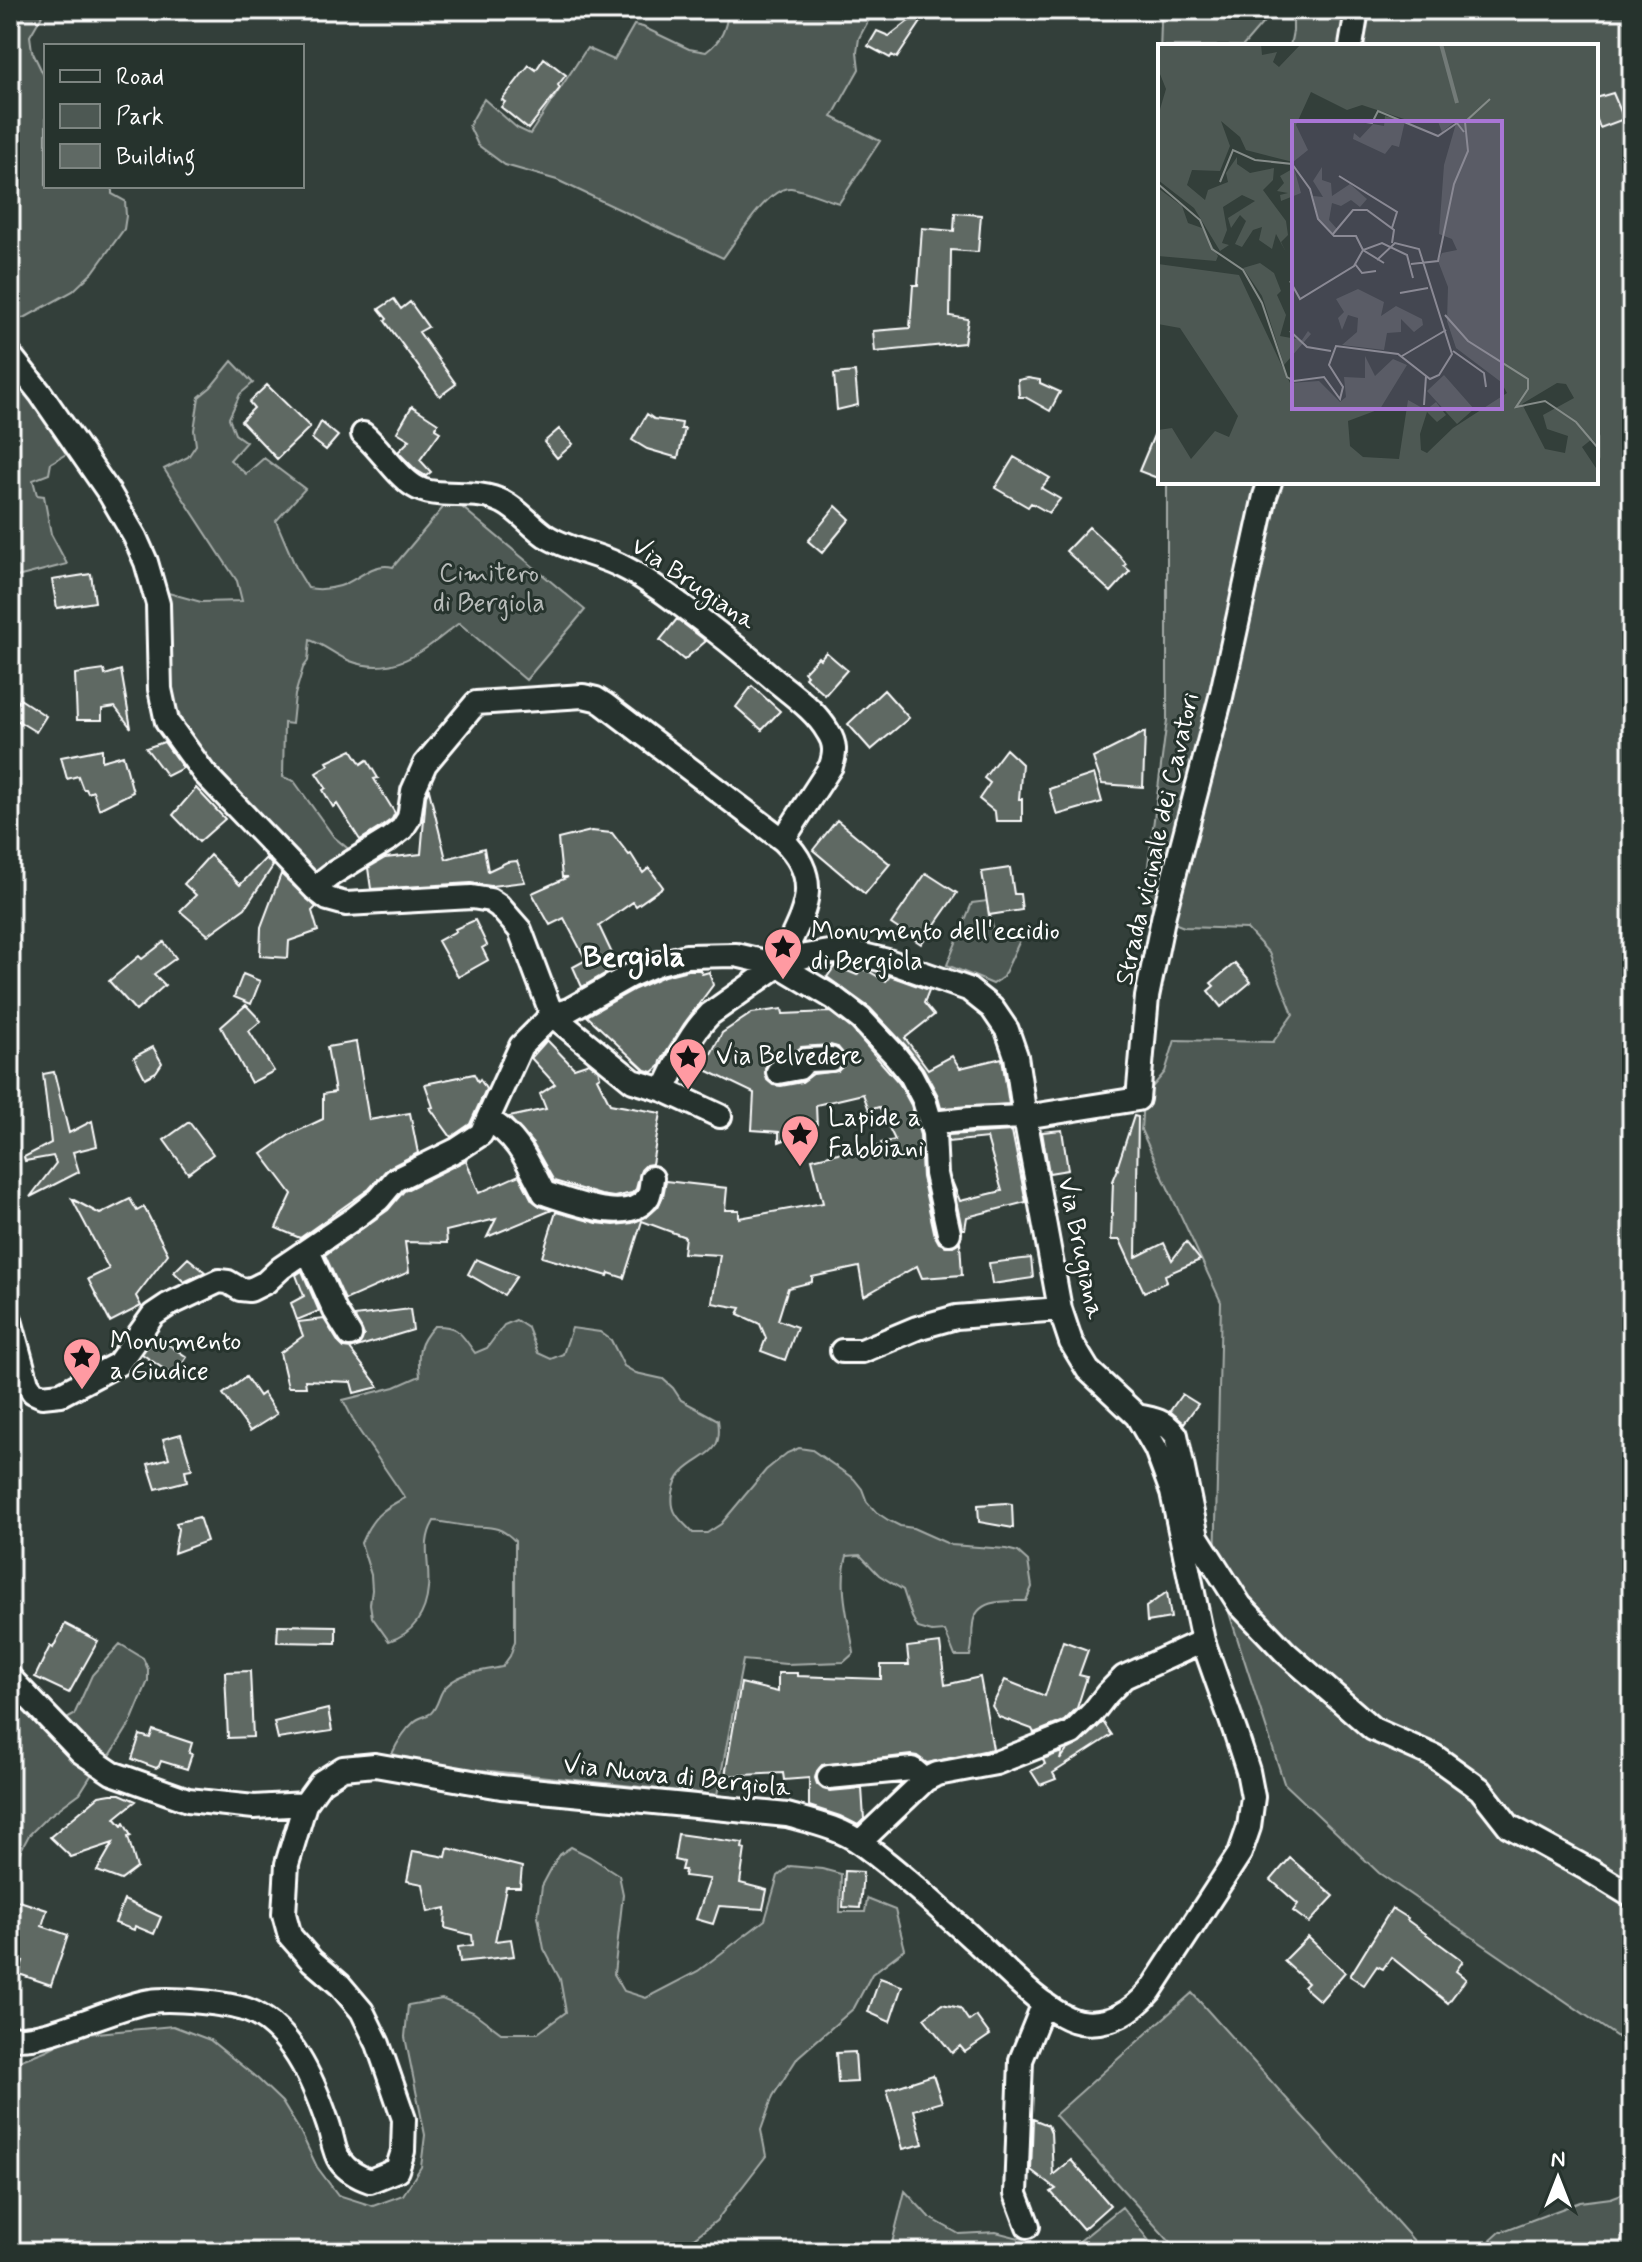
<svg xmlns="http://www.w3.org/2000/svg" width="1642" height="2262" font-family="Mynerve,sans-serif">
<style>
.green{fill:#4d5853;stroke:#a6aca9;stroke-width:2}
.building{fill:#5f6964;stroke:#fff;stroke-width:2;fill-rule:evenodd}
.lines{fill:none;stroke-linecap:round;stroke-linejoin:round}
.minor-casing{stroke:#fff;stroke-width:28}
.minor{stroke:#26332d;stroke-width:22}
.labels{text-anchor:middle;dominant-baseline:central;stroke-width:6;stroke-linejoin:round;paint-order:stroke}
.park-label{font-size:26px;fill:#b8bcba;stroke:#26332d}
.street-label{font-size:26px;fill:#fff;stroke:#26332d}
.poi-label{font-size:26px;fill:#fff;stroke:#26332d;text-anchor:start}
.quarter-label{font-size:30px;font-weight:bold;fill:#fff;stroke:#26332d}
.inset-river{fill:none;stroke:#737b78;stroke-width:4}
.inset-road{fill:none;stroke:#858c89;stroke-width:2}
.view{fill:#a976d5;fill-opacity:0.15;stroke:#a976d5;stroke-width:4}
.inset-edge{fill:none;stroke:#fff;stroke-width:4}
</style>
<rect width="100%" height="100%" fill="#333f3a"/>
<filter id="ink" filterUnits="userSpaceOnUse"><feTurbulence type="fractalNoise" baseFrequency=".0125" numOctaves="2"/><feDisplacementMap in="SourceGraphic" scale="16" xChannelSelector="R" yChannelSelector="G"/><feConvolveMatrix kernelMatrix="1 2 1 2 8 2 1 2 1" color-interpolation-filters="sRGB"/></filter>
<g filter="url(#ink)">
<path class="green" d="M10 10H45L30 36 32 51 46 80V186H112V194L125 201 126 216 124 229 93 272 73 291 26 317 10 321Z
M729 10H874L859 38 857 52 859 69 832 117 880 141 839 203C824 199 806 190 791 188 768 186 736 241 723 258L557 180 505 165 478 145 469 126 484 99 517 128 530 134 587 48 614 60 634 25 643 27 689 49 706 52C723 39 725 30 729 10Z
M1159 10H1274L1243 46H1160V56V55L1161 21Z
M1293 10H1632V2047L1379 1873 1284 1783 1215 1569 1221 1302 1141 1130 1143 1098 1165 1072 1175 1040 1273 1042 1293 1014 1269 953 1247 929 1184 927 1156 916 1145 888 1167 720V482H1596V46H1290L1293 31Z
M232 361 253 383 240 394 229 418 235 434 246 442 230 460 246 474 264 458 305 489 276 521 297 570 308 588C318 590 330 589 340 586 357 581 373 561 393 567L451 498 585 610 526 680 459 623C426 649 395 678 350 661 336 656 325 645 310 640L308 661 303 668 295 695 292 724 284 723 283 777 294 781 334 837 352 852 313 878 199 759 168 689 165 592 201 602 242 601 237 581 164 469 188 457 196 445 194 430 199 397 211 387Z
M13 371 44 411 68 453 51 463 49 474 33 480 37 495 44 496 51 534 67 564 13 578 16 593 10 595V373Z
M987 901 994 933 1014 930 1022 936 1003 977 993 984 947 965 972 903Z
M516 1320 528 1328 538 1353 551 1359 563 1354 572 1328 600 1332 611 1340 624 1366 636 1373 663 1379 673 1388 681 1400 718 1420C724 1457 701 1453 682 1473 673 1482 669 1503 676 1514 680 1521 688 1527 693 1533H707L721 1524 766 1470 787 1453 799 1448 812 1450 854 1479 862 1489 867 1502 876 1512 888 1520 900 1526 913 1528 951 1545 1006 1549 1018 1552 1028 1561 1032 1587 1026 1601C1006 1601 976 1598 973 1624 971 1637 974 1641 970 1656H955L945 1631 932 1632 918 1628 912 1617 903 1590 879 1575 860 1555 847 1556C838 1587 849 1621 854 1653L844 1662 786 1664 743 1660 717 1795 444 1766 392 1754C397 1743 405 1730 414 1722 419 1717 426 1717 431 1713 438 1706 438 1698 443 1690 458 1671 481 1672 502 1667L510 1656 515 1641V1541C498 1524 490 1528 467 1526 456 1525 446 1522 434 1521 420 1545 431 1564 428 1589 426 1614 413 1634 389 1641L372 1617 370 1604 372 1590 371 1575 361 1543C371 1519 381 1509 405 1498L358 1429 343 1400 395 1387 420 1376C417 1353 418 1344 434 1326 459 1325 461 1334 475 1353L487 1348 504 1325Z
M120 1644 143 1658 148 1669V1681L131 1722 108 1759 92 1774 80 1793 45 1819 29 1835 19 1854 10 1859V1691L54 1726 74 1715 92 1675Z
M571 1847 589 1856 619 1875 623 1894 614 1974 624 1991 646 1998 698 1971 765 1920 778 1876 790 1866 822 1869 841 1874 840 1912H865L867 1899 895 1910 905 1949 872 1974 854 2008 798 2057 773 2096 761 2130 766 2156 716 2221 694 2238 688 2252H10V2063H14L47 2050 75 2035 173 2026 210 2040 258 2079 282 2102 301 2133 317 2167 338 2195 373 2206 403 2195 421 2167 425 2135 405 2037 408 2005 442 1999 473 2012 501 2033H538L566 2012 560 1979 544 1949 538 1916 542 1886 558 1856Z
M1192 1993 1424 2252H1179L1055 2115Z
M1632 2190V2252H1478L1500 2232 1580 2202 1611 2198Z
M905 2191 929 2217 959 2234 996 2232 1031 2241 1040 2252H894L893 2239Z
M1122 2207 1158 2252H1066Z"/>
<path class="building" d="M923 10H929L897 58 892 55 890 58 868 46 877 31 889 36Z
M544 58 566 75 558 85 560 88 528 129 501 107 505 102 502 100 529 65 536 70Z
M1613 93 1624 119 1600 128 1596 117V98Z
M955 213 981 215 978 252 951 250 950 316 968 319 964 343 875 352 873 331 910 328 913 285H918L922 228 954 231Z
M394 299 401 309 410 302 428 327 419 332 456 384 440 396 385 321 387 319 379 309Z
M855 372 858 405 837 410 834 374Z
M1028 378 1040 380V383L1060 392 1050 411 1025 397H1019L1018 380Z
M267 385 310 427 277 459 241 421 254 408 249 402Z
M412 406 438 423 435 429 440 432 420 460 431 472 426 476 416 470 398 452 410 440 397 432Z
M647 414 654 419 682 423 681 429H685L678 458 647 449 632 440Z
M1160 421V479L1139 471Z
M321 422 338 436 326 450 312 439Z
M559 429 573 444 557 458 544 442Z
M1014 457 1050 478 1041 488 1060 499 1049 513 1031 503 1028 507 995 488Z
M836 506 850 519 822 553 808 541Z
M1089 527 1119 555 1126 564 1124 566 1130 571 1111 592 1066 551Z
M91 574 95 602 57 608 52 580Z
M677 619 706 641 684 660 660 640Z
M826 652 847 670 825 695 805 677 807 675 804 672 818 657 820 659Z
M104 670 105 675 121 670 131 728 115 707 102 709V720H77L75 674Z
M752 686 780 711 762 730 736 707Z
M884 690 909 718 871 750 848 724Z
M20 699 46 716 36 732 10 716Z
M1145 732 1143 787 1102 784 1093 758Z
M164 742 183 768 167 776 146 748Z
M102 749V761L123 755 133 792 99 809 93 791 88 793 86 789H83L78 776 67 779 61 757Z
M1006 749 1022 764 1019 799H1022V821H996L995 812 979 799 990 783 984 778Z
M352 750 361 764 367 760 378 778 374 779 395 813 392 819 381 827 360 840 337 804 333 807 323 790 326 788 316 773 329 765 327 762Z
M1094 774 1102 802 1057 815 1049 789Z
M196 788 225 819 199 842 173 815Z
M429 790 446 859 484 848 488 871 507 862 517 861 525 882 491 886 471 883 371 889 368 868 385 858 421 854 426 796Z
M837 820 890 864 865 894 813 850Z
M591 831 612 833 629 855 631 854 643 873 649 868 663 887 636 906 633 902 599 926 618 966 582 987 573 967 586 960 564 918 550 925 532 893 568 877H562L558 839Z
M210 855 240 885 266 858 273 866 245 908 208 935 180 911 196 895 184 884Z
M1010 868 1014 894H1020L1022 910 989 915 982 872Z
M926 873 957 893 921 944 891 924Z
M281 874 316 907 312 911 318 931 289 941 288 958 260 956 261 927Z
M475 920 487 945 482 948 488 960 458 977 438 941 456 931 455 929Z
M164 942 176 958 154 974 165 985 136 1011 109 981 139 956 142 959Z
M1235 963 1251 982 1221 1007 1208 991 1214 986 1211 983Z
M835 966 857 975 861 969 868 971 886 981 890 976 929 990 924 1003 934 1015 905 1038 928 1069 952 1056 960 1068 1002 1058 1009 1104 941 1108 937 1094 923 1068 905 1045 870 1008 827 977Z
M688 970H700L702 974 709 972 713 985 684 1024 661 1061 660 1066 653 1072 645 1070 587 1016 635 989 664 976Z
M243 974 260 981 251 1004 234 997Z
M246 1005 261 1021 249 1031 274 1071 251 1083 221 1027Z
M782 1009 783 1014 830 1012 852 1029 899 1083 911 1105 920 1135 922 1177 935 1236 939 1243 946 1246H953L960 1242 962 1275 922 1278 917 1266 864 1296 859 1267 812 1277V1282L788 1288 778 1320 797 1327 785 1360 761 1351 766 1338 760 1324 738 1314 741 1308 712 1303 720 1255 683 1253 685 1237 642 1221 624 1278 609 1273 608 1276 542 1257 556 1212 597 1223 614 1225 632 1223 648 1216 658 1207 663 1196 666 1181 727 1188 725 1210H739V1218L823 1203 812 1159 868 1146H882L881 1143 895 1140 879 1107 869 1110 863 1094 816 1105 817 1128 779 1142V1132L752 1130 754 1093 706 1070V1063L722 1033 752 1013ZM830 1045 838 1047 845 1058 844 1065 838 1071 813 1074 802 1082 781 1086 773 1085 767 1080 765 1068 770 1061 792 1055 801 1047Z
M547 1040 574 1068 589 1063 598 1070 600 1076 597 1078 610 1104 661 1113 652 1164 646 1165 641 1170 636 1189 632 1193 614 1197 601 1195 554 1181 533 1144 509 1117 546 1109 540 1094 555 1084 531 1058Z
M356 1042 369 1120 410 1113 418 1153 388 1168 369 1189 300 1238 276 1228 292 1194 262 1154 289 1135 323 1119V1094L335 1092 327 1047Z
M153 1047 162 1063 156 1072 145 1078 134 1057Z
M54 1072 69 1133 92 1121 97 1146 73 1152 79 1172 30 1197 56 1163 53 1156 25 1161 24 1157 51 1143 43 1074Z
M474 1074 478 1082 480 1079 486 1089 470 1124 451 1137 430 1108 433 1107 425 1084Z
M1134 1116 1138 1117 1136 1257 1164 1243 1172 1260 1186 1242 1200 1260 1165 1275 1167 1282 1144 1292 1120 1240H1111L1113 1181 1118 1169 1117 1168Z
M189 1122 213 1154 188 1173 164 1140Z
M1062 1130 1068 1170 1049 1173 1042 1132Z
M1012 1131 1026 1202 967 1217 965 1229H962L952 1181 960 1201 1002 1191 987 1138 948 1142V1135Z
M466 1160 479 1193 519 1175 532 1200 540 1206 552 1210 487 1237 496 1219 446 1231 447 1243 405 1242 409 1272 345 1300 325 1255 388 1210 404 1191Z
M72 1199 100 1214 130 1199 137 1211 144 1207 168 1254 136 1296 141 1306 110 1322 88 1279 109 1269Z
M188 1258 205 1272 184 1282 174 1272Z
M1031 1258 1033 1278 992 1284 989 1263Z
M476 1259 517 1276 504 1295 468 1274Z
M302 1271 319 1311 297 1320 291 1303 304 1296 296 1275Z
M410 1309 413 1330 350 1349 379 1387 354 1393 351 1382 305 1380 306 1387H288L280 1353 303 1336 298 1322 324 1319 339 1343 344 1348 351 1349 358 1346 364 1335 354 1316Z
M155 1336 187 1357 174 1376 142 1354Z
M246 1377 259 1396 263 1393 277 1414 250 1431 223 1394Z
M1182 1394 1198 1404 1184 1423 1170 1411Z
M181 1434 192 1469 185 1470 187 1481 156 1489 148 1464 169 1458 163 1439Z
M1006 1503 1012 1504 1013 1528 979 1522 978 1505Z
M199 1517 207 1541 174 1553 178 1529 176 1523Z
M1167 1592 1171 1618 1147 1622 1146 1607Z
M65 1624 98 1641 69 1693 35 1677 50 1646 53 1648Z
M278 1625 336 1626V1643L277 1642Z
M1063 1641 1088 1650 1079 1675 1087 1677 1077 1708 1064 1721 1034 1733 1032 1729 999 1717 992 1706 1005 1680 1045 1696Z
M940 1643 945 1685 980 1677 993 1749 927 1763 917 1756 911 1755 822 1765 817 1771 815 1778 817 1784 823 1789 830 1791 862 1788 864 1819 858 1825 840 1816 809 1806V1778L784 1780 783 1773 725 1776 741 1683 778 1692V1673H797V1676L881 1679V1665H909L907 1647Z
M250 1671 253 1737 228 1738 225 1672Z
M328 1709 332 1731 278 1739 274 1722Z
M1103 1722 1112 1735 1053 1773 1056 1779 1040 1785 1031 1771 1045 1764 1043 1759 1062 1752 1060 1760 1067 1750 1081 1743Z
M153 1730 192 1743 189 1753 192 1754 187 1769 161 1761 159 1766 156 1768 132 1759 140 1735 150 1738Z
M111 1794H120L136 1801 115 1818 122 1826 124 1823 131 1836 128 1837 137 1868 121 1880 97 1871 113 1843 71 1857 50 1837 99 1796Z
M678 1834 743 1843 742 1848 745 1849 740 1883 767 1890 763 1909 719 1906 713 1924 696 1919 710 1879 684 1876 685 1870H681L683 1862 674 1860Z
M448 1848 522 1867 520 1887H506L495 1941 511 1939 514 1956 460 1962 458 1947 473 1945 472 1935 445 1928 446 1908 428 1912 423 1884 407 1881 413 1851 446 1857Z
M1290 1858 1334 1896 1309 1923 1293 1911 1298 1904 1271 1880Z
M845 1871 863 1872 860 1908 843 1907Z
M10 1898 47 1910 42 1926 68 1935 51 1985 19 1974 23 1961 10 1957Z
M124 1900 161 1917 154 1934 135 1926 134 1930 115 1923Z
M1392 1908 1408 1918 1407 1920 1463 1961 1456 1971 1466 1979 1448 2003 1391 1957 1383 1969 1377 1966 1364 1985 1350 1976Z
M1308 1937 1345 1972 1320 2001 1304 1987 1308 1983 1284 1961Z
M880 1978 902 1986 890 2022 868 2012Z
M942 2004 960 2008 969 2021 976 2016 990 2035 965 2052 960 2046 952 2053 924 2018Z
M855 2052 857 2082 838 2083 836 2053Z
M933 2075 942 2102 914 2110 923 2144 903 2149 887 2090Z
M1033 2119 1048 2125 1051 2132 1053 2175 1071 2160 1110 2205 1083 2229 1051 2192 1056 2189 1031 2170Z"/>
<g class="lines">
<g class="minor-casing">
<path id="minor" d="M1351 46 1357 10
M10 355 41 394 110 494 135 537 146 562 158 604 160 689 167 722 204 773 314 888 328 899 346 904 472 897 490 900 499 906 520 930 552 1015 633 1081 664 1090 720 1116
M363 434C381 449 395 474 414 486 437 501 475 487 503 502 519 510 531 526 546 536 570 551 600 554 625 568 645 578 663 592 681 605 714 629 745 654 776 681 794 696 816 711 828 732 836 744 835 754 831 766L783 840
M314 888 332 874 389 839 402 829 409 818 413 791 425 764 476 703 583 696 596 699 604 704 783 840C828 884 800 917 779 965
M778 1072 799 1068 806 1060 831 1059
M489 1120C519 1138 528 1163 544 1193 570 1201 629 1226 648 1197 651 1191 651 1184 652 1178
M932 1123 970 1119 1025 1117 1138 1099 1147 997 1164 914 1221 697 1265 496 1270 482
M308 1251 335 1311 350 1335
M10 1320 27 1383 33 1392 42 1396 61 1394 118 1364 153 1315 168 1305 219 1281 228 1282 240 1289 250 1290 266 1282 281 1268 356 1217 379 1199 395 1180 458 1149 481 1134 521 1046 552 1015 569 1010 629 976 659 963 686 956 736 955 779 965 834 998 861 1019 895 1055 911 1075 924 1100 934 1133 936 1174 949 1233
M842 1351H862L917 1328 956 1317 1060 1309
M1137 1416C1154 1419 1165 1421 1176 1435L1197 1537 1240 1605 1286 1653 1373 1729 1434 1756 1480 1789 1509 1826 1591 1871 1632 1896
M10 1678 81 1752 112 1773 188 1800 254 1807 305 1804
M829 1777 912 1769 925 1780
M860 1842 925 1780 937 1774 996 1763 1072 1733 1093 1712 1107 1694 1124 1677 1203 1641
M10 2036C37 2047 116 2005 151 2001 172 1998 227 2003 247 2010 290 2026 313 2080 327 2121 332 2133 333 2151 340 2161 348 2172 358 2177 370 2181L397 2170 403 2151 404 2119 378 2044 362 2011 340 1985 312 1961 290 1936 284 1914 287 1864 305 1804 321 1782 343 1768 375 1765 501 1787 787 1815C812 1822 841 1828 862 1844 901 1873 938 1907 974 1940 1000 1963 1047 2016 1080 2022 1110 2026 1132 2012 1150 1991L1240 1853 1249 1827 1253 1797 1248 1771 1236 1734 1203 1641 1172 1492 1156 1449 1137 1416 1088 1370 1071 1342 1060 1309 1025 1117 1016 1056 1007 1030 992 1008 968 989 888 961 855 953 829 952 805 956 779 965 710 1014C688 1036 677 1063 664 1090
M1028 2226 1016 2194 1021 2060 1044 2003"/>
</g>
<use href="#minor" class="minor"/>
</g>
</g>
<defs>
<g id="sight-pin" transform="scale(2)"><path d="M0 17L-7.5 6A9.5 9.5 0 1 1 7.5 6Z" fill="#ff9aa2" stroke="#26332d"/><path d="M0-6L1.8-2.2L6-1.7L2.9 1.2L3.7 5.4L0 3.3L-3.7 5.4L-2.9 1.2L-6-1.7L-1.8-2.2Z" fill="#111"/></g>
</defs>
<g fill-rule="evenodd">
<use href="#sight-pin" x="783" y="947"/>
<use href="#sight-pin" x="688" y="1057"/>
<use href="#sight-pin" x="800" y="1134"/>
<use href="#sight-pin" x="82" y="1357"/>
</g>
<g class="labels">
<g class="park-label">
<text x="489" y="574">Cimitero<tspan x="489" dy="30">di Bergiola</tspan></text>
</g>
<g class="street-label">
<text transform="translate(693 584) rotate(34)">Via Brugiana</text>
<text transform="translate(1158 839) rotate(-77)">Strada vicinale dei Cavatori</text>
<text transform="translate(1080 1248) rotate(78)">Via Brugiana</text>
<text transform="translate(677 1777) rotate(6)">Via Nuova di Bergiola</text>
</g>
<g class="poi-label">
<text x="811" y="932">Monumento dell'eccidio<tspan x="811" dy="30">di Bergiola</tspan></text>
<text x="716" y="1057">Via Belvedere</text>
<text x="828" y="1119">Lapide a<tspan x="828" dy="30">Fabbiani</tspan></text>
<text x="110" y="1342">Monumento<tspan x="110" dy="30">a Giudice</tspan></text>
</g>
<g class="quarter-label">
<text x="634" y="957">Bergiola</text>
</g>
</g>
<g transform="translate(1158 44)">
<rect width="440" height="440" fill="#333f3a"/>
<path d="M0 0H103L104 11 119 8 115 18 121 23 143 0H440V402L434 395 424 403 440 427V440H0V386L14 384 33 415 57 387 71 393 80 372 22 284 0 280V220L81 231 132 339 161 337 182 358 188 353 186 333 207 334V312L217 332 235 315 249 321 222 365 190 377 192 402 205 413 241 415 250 356 268 366 278 358 288 371 279 378 269 368 262 390 263 406 269 409 295 384 349 349 343 338 298 304 289 277 290 243 280 217 284 209 299 206 294 195 281 190 286 121 299 76 284 88 279 75 258 79 204 61 189 66 153 48 138 81 150 106 135 118 88 106 82 93 63 77 72 102 62 127 34 126 29 141 47 156 50 146 70 138 68 129 79 113V120L92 129 116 124 115 136 105 146 128 177 130 191 123 198 128 208 118 190 114 205 101 196 104 183 95 186 84 203 77 200 88 177 82 171 73 184 70 174 97 157 84 151 65 163 69 186 64 199 71 201 62 207 36 164 0 136V72L8 45 0 25ZM399 339 408 340 416 354 385 371 389 385 410 392 407 409 387 405 364 360ZM227 72 247 77 241 103 234 101 227 110 195 95 196 89 202 94 215 80 226 82ZM164 123V136L173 139 174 152 192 140 209 155 202 163 193 156 183 162 174 159 171 176 179 185 174 189 160 174 155 152 165 153 155 137ZM136 124 143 149 123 157 122 151 130 149 119 147 126 139 122 132ZM0 144 24 162 30 179 44 184 60 212 58 217 0 212ZM102 219 116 229 123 247 119 251 128 271 122 292 144 296 150 287 153 290 126 321 104 252 85 224ZM200 245 226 258 223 272 238 262 264 275 265 281 256 288 243 275V288L229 289 226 306 184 301 199 288 200 274 190 271 184 286 180 274 186 268 178 255ZM286 331 316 365 299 380 269 347Z" fill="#4d5853" fill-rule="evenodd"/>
<path class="inset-river" d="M283 0 299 59"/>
<path class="inset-road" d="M208 78 214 79 220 67 280 92 299 79 306 88M181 132 239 168 234 184M62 138 75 106 97 116 134 120 152 145 160 175 176 192H198L205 206 226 219M0 140 42 176 54 205 85 226 104 259 129 333 136 337 166 333 182 355 185 343 171 321 178 302 240 310 272 335 281 331 294 310 261 205 237 199 219 216M175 190 195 166H209L236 186 234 199M197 220 204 229 218 227M253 220 280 217 296 140 310 107 307 78 332 55M132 237 142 255 196 222 205 206 224 199 249 211 255 234M242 249 270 244M287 271 310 297 370 335V345L358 363 387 357 418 378 440 404M132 287 149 303 173 307M295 307 326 329 328 343M244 312 288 286M266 361 268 332"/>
<path class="view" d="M134 77H344V365H134Z"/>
<rect width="440" height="440" class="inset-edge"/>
</g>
<rect width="1642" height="2262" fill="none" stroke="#26332d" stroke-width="40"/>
<rect x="20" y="20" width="1602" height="2222" fill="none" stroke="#fff" stroke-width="3" filter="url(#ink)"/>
<rect x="44" y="44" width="260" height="144" fill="#26332d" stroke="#7d8581" stroke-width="2"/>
<rect x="60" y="70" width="40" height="12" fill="#26332d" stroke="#7d8581" stroke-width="2"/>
<text x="116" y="84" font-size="24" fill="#ffffff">Road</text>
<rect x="60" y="104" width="40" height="24" fill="#4d5853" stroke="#7d8581" stroke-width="2"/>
<text x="116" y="124" font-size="24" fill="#ffffff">Park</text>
<rect x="60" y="144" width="40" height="24" fill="#5f6964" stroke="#7d8581" stroke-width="2"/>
<text x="116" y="164" font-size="24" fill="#ffffff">Building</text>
<g transform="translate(1558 2178)" stroke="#26332d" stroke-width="6" paint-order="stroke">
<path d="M0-6L14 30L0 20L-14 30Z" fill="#ffffff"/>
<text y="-12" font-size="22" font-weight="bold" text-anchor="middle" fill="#ffffff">N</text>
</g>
</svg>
